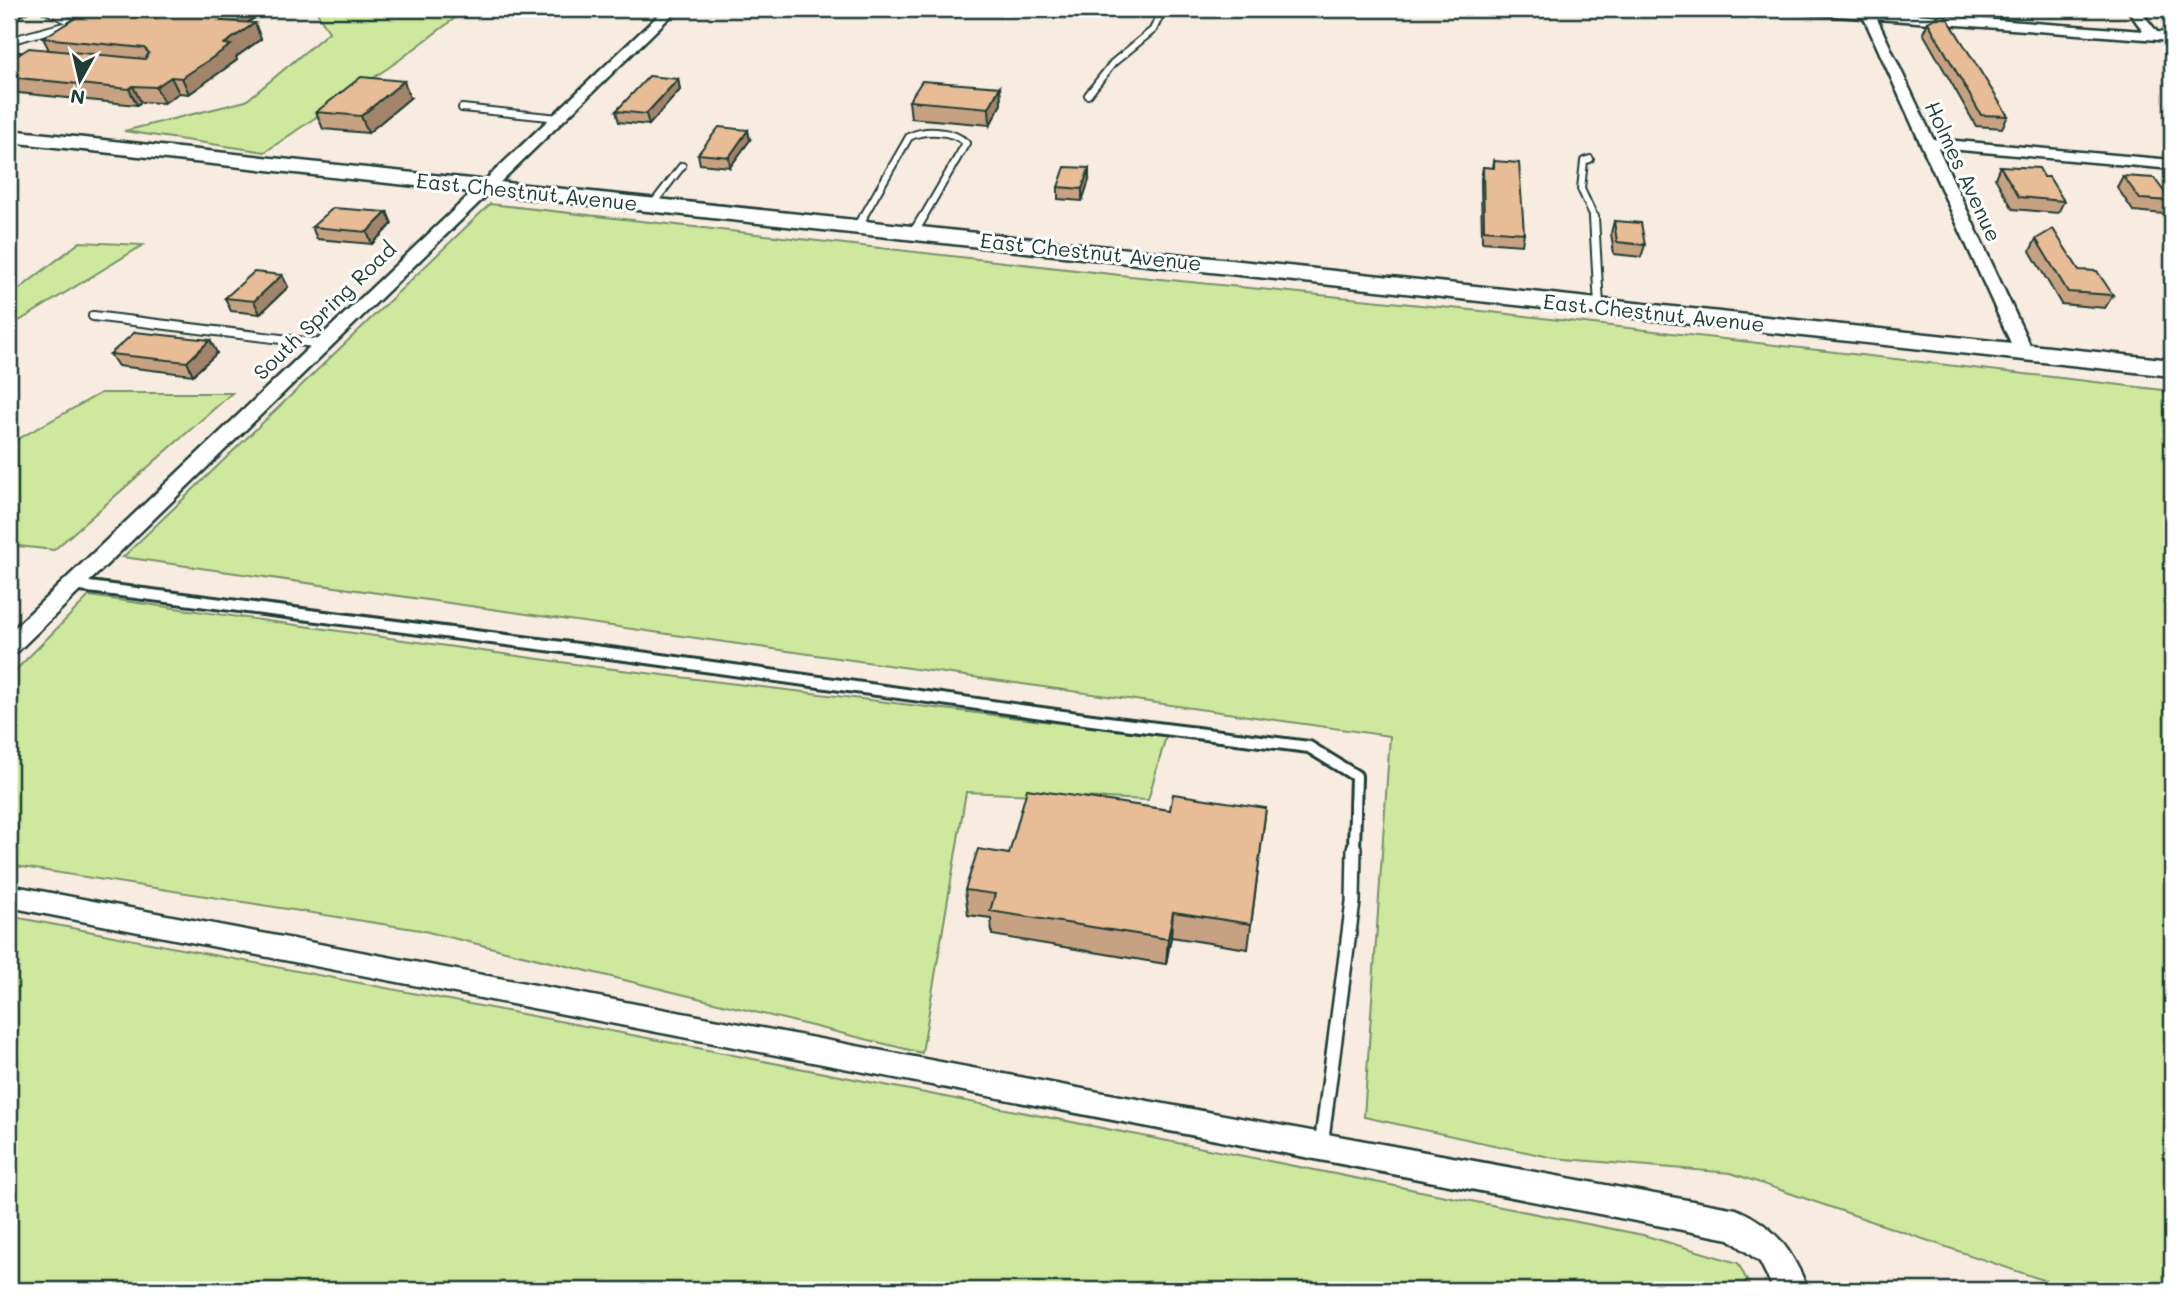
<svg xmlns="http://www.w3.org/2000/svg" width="2181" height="1299" font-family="Mali,sans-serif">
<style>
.green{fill:#cee89e;stroke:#769269;stroke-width:2}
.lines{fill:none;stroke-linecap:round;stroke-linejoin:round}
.lane-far3-casing{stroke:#1f3d34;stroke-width:10}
.lane-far2-casing{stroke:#1f3d34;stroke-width:12}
.lane-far1-casing{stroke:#1f3d34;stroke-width:16}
.lane-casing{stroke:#1f3d34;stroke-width:18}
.street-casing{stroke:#1f3d34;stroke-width:5}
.secondary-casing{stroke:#1f3d34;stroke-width:5}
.lane-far3{stroke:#fff;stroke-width:6}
.lane-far2{stroke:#fff;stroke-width:8}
.lane-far1{stroke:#fff;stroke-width:10}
.lane{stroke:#fff;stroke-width:13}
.street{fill:#fff;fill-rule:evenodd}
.secondary{fill:#fff;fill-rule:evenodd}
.wall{fill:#c7a282;stroke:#1f3d34;stroke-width:2}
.shaded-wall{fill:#a2846a;stroke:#1f3d34;stroke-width:2}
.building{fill:#e7bc97;stroke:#1f3d34;stroke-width:2}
.labels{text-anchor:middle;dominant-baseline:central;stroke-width:6;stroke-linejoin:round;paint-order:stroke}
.far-street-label{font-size:21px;fill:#1f3d34;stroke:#fff}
</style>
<rect width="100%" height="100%" fill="#f8ebe0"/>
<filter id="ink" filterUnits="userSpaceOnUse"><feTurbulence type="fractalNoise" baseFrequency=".0143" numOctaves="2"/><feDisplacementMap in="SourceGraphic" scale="14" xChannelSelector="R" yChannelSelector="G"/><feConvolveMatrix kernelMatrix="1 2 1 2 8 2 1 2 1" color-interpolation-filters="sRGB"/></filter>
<g filter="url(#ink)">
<path class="green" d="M315 9H467L398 61 265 152 124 131 246 101 329 32Z
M490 204 1120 275 1491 312 2163 390 2172 407V1290H2072L1731 1173 1554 1158 1364 1117 1390 736 123 557Z
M80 242 143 245 16 323 9 333V297Z
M101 393H232L54 550 9 545V444Z
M89 596 589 666 1166 736 1148 800 966 792 922 1053 420 930 9 865V677Z
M9 916 637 1036 1643 1235 1738 1263 1752 1290H9Z"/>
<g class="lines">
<g class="lane-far3-casing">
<path id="lane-far3" d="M44 9 72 22
M9 41 126 9
M9 55 30 57
M1088 95 1113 63 1153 30 1163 9
M462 108 559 118
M1590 159 1584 161 1581 189 1595 219
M652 205 682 166
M862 219 909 137C925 129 953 130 966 143L922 219"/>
</g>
<g class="lane-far2-casing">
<path id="lane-far2" d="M1594 217 1599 306
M858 226 863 217
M914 232 923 217
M93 316 322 344"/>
</g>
<g class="lane-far1-casing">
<path id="lane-far1" d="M73 585 633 656 1092 720 1309 747 1356 776 1354 849"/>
</g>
<g class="lane-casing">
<path id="lane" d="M1321 1146 1353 902 1354 848"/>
</g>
<g class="street-casing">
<path id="street" d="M665 9H678L17 652 9 654V633Z
M1789 9H1872L1873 11 2143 31 2127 9H2139L2157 32 2172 33V41L1877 19 1933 139 2172 160V169L1938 148 2033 352 2030 356 2024 357 2015 352 1864 18 1795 13Z
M9 885 1088 1090 1736 1209C1775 1225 1793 1252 1808 1290H1774L1760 1262 1729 1239 9 907Z"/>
</g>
<g class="secondary-casing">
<path id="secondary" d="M9 130 2172 360V376L9 142Z"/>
</g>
<use href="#lane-far3" class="lane-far3"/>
<use href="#lane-far2" class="lane-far2"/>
<use href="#lane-far1" class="lane-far1"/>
<use href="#lane" class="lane"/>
<use href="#street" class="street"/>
<use href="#secondary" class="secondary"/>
</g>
<path class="wall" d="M186 9H268L247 23 261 39 236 57 237 60 189 94 179 93 164 103 141 102 137 105 9 92V56L15 57 49 50 43 38 188 12Z
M1928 22 2008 116 2002 128 1976 126 1923 33Z
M678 79 680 90 649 125 619 122 616 111Z
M1000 87 1001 104 990 125 911 118 909 101Z
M410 98 368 133 323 129 316 112Z
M750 140 730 167 700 164 698 154Z
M1494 161 1524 233 1522 245 1482 242 1481 179 1483 167 1493 168Z
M2000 166 2044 177 2064 201 2058 213 2013 209 1995 178Z
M2123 176 2171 201 2164 214 2133 211 2117 187Z
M1089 180 1082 201 1058 199V187Z
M387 212 392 224 372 244 317 239 312 227Z
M1614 221 1645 245 1641 257 1614 254 1611 233Z
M2036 239 2113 295 2105 308 2061 304 2030 251Z
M282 275 288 287 260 314 231 311 225 298Z
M210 340 217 353 193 375 118 366 110 354Z
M1266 808 1248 949 1171 937 1166 964 992 935 991 918 968 915 965 890 1009 854 1170 810Z"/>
<path class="shaded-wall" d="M9 9H34L9 22Z
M239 9H268L227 36 220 21Z
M255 23 261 39 236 57 237 60 189 94 182 78 224 44Z
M171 77 179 93 164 103 156 87Z
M678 79 680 90 649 125 646 114Z
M404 81 410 98 368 133 361 116Z
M133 86 141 102 137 105 129 89Z
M1000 87 1001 104 990 125 989 108Z
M748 130 750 140 730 167 729 157Z
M1089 168V180L1082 201V189Z
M387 212 392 224 372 244 367 232Z
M282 275 288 287 260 314 254 301Z
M210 340 217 353 193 375 187 362Z
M1173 912 1171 937 1166 964 1168 939Z"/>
<path class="building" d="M199 9H239L220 21 255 23 224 44 231 45 182 78 171 77 156 87 133 86 129 89 9 77V56L15 57 29 48 145 59 149 53 144 48 43 38 82 14 156 18 168 11 195 13Z
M1940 15 1946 16 2008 116 1981 115 1928 22Z
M649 76 678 79 646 114 616 111Z
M361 77 404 81 361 116 316 112Z
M922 81 1000 87 989 108 909 101Z
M719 127 748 130 729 157 698 154Z
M1494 161 1519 163 1524 233 1484 230 1483 167 1494 168Z
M2000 166 2039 168 2044 177H2049L2064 201 2019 197Z
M1065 167 1089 168 1082 189 1058 187Z
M2123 176 2154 178 2171 201 2140 199Z
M333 208 387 212 367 232 312 227Z
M1614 221 1641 223 1645 245 1617 242Z
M2053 229 2079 270 2097 271 2113 295 2068 292 2036 239Z
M254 272 282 275 254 301 225 298Z
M135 332 210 340 187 362 110 354Z
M1027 789 1170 810 1173 794 1266 808 1251 924 1173 912 1168 939 990 911 995 894 965 890 978 849 1009 854Z"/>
</g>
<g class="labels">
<g class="far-street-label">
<text transform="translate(1964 171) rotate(65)">Holmes Avenue</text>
<text transform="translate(527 191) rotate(6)">East Chestnut Avenue</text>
<text transform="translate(1091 251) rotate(6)">East Chestnut Avenue</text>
<text transform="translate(324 310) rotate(-44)">South Spring Road</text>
<text transform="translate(1654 312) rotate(6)">East Chestnut Avenue</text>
</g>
</g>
<rect width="2181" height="1299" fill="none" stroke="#fff" stroke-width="35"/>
<rect x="18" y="18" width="2146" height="1264" fill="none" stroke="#1f3d34" stroke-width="2.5" filter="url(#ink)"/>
<g transform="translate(80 80) rotate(188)" stroke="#ffffff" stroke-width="5" paint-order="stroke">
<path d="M0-5L12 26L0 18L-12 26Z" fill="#1f3d34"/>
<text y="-10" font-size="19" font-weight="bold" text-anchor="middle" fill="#1f3d34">N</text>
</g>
</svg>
